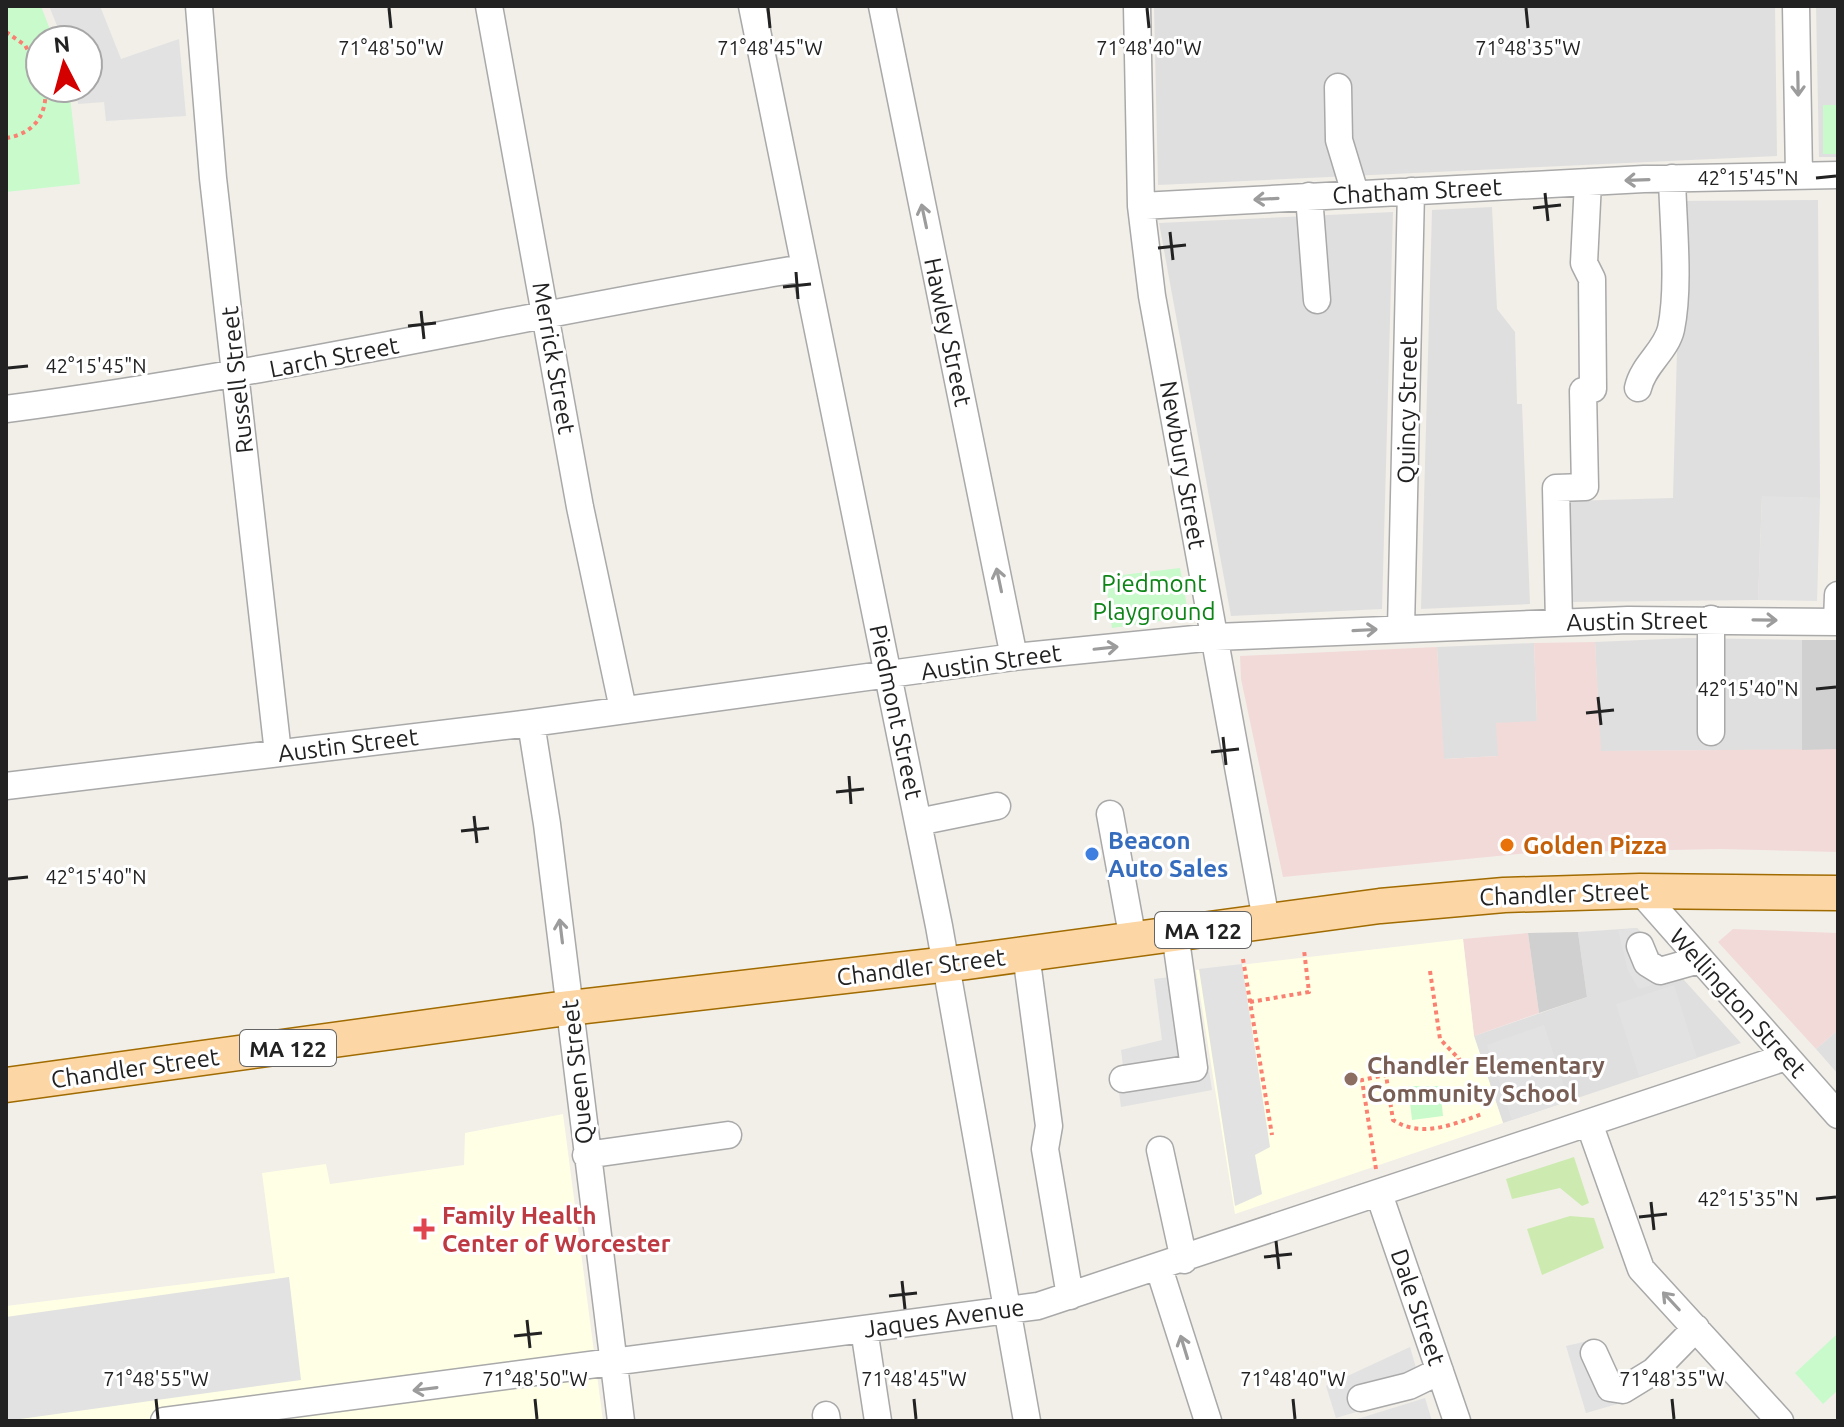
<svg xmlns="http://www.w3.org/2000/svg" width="1844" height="1427" font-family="Ubuntu,sans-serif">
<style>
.residential{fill:#e0dfdf}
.commercial{fill:#f2dad9}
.education{fill:#ffffe5}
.religious{fill:#d0d0d0}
.grass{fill:#cdebb0}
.park{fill:#c8facc}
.parking{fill:#e2e2e2}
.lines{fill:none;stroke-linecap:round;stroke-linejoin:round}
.minor-casing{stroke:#a9a9a9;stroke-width:29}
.major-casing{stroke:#a06b00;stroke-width:37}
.path{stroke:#fa8072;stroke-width:4;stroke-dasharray:4 4;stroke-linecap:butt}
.minor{stroke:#fff;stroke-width:26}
.major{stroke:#fcd6a4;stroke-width:34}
.oneway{stroke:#9c9c9c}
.ticks{fill:none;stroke:#222;stroke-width:3}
.food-dot{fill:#e8710a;stroke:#fff;stroke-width:3}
.shop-dot{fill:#3f7fe0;stroke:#fff;stroke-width:3}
.education-dot{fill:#8d6e63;stroke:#fff;stroke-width:3}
.health-dot{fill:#e0444e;stroke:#fff;stroke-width:3}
.labels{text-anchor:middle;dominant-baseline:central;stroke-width:6;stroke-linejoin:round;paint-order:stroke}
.shield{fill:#fff;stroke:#646464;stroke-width:2}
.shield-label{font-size:22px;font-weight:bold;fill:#222}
.street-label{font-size:24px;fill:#222;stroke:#fff}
.park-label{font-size:24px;fill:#0c8416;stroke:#fff}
.shop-label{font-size:24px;font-weight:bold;fill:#366cbe;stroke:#fff;text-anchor:start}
.food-label{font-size:24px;font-weight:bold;fill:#c56008;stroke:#fff;text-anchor:start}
.education-label{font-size:24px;font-weight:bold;fill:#785e54;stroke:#fff;text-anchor:start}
.health-label{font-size:24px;font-weight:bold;fill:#be3a42;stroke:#fff;text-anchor:start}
.ticks-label{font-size:20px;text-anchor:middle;fill:#222;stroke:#fff;stroke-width:6;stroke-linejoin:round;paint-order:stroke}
</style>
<rect width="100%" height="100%" fill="#f2efe9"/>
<path class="residential" d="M1154 6H1775L1777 156 1158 185Z
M1816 6H1838V157H1819Z
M1818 200 1820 498 1762 497 1758 600 1569 602 1567 501 1673 498 1681 201Z
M1492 207 1497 309 1515 332 1517 404H1522L1530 604 1421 609 1432 210Z
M1393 212 1382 609 1231 616 1159 223Z
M1688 638 1802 640V750L1600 751 1595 642Z
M1534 643 1537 721 1498 756 1443 759 1437 647Z
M1637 928 1741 1043 1503 1123 1474 1036 1587 997 1578 932Z
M1838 1030V1074L1816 1049Z"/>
<path class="commercial" d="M1595 642 1601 751 1838 749V852L1720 849 1528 853 1283 877 1241 679 1240 656 1437 647 1444 759 1498 756 1496 723 1537 721 1534 643Z
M1733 929 1838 933V1030L1816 1049 1718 942Z
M1528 933 1539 1013 1474 1036 1463 939Z"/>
<path class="education" d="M1463 939 1474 1036 1503 1123 1235 1214 1196 970Z
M563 1114 603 1421H6V1306L275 1273 262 1173 326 1164 330 1184 464 1165 465 1133Z"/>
<path class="religious" d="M1802 640H1838V749L1802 750Z
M1578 932 1587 997 1539 1013 1528 933Z"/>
<path class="grass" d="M1574 1157 1589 1203 1582 1206 1560 1188 1512 1199 1506 1179Z
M1570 1216 1594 1218 1604 1248 1542 1275 1527 1229Z"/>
<path class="park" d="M6 6H41L54 40H40V88H69L80 184 6 192Z
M1823 105H1838V154H1823Z
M1180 568 1189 617 1112 628 1105 577Z
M1408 1086H1440L1443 1116 1412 1120Z
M1836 1335 1838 1390 1823 1404 1795 1373Z"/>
<path class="parking" d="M49 6H100L121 59 179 39 186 116 106 121 104 102 78 104 76 88H88V40H63Z
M1762 496 1820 498 1817 601 1758 600Z
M1637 928 1680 976 1639 989 1628 971 1618 930Z
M1242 964 1270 1147 1255 1155 1262 1194 1235 1206 1199 969Z
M1194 974 1212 1090 1121 1107 1116 1072 1123 1066 1121 1050 1162 1040 1154 979Z
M1674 985 1697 1058 1639 1076 1616 1004Z
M1544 1025 1569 1101 1512 1120 1487 1045Z
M289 1277 301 1380 6 1421V1317Z
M1592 1340 1615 1365 1617 1404 1586 1413 1566 1346Z
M1410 1347 1423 1392 1336 1418 1326 1386Z
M1425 1398 1432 1421H1351Z"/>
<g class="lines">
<g class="minor-casing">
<path id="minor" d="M199 6 213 178 278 753
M489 6 580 507 623 709
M752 6 939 926 1027 1421
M882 6 1014 657
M1137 6 1141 206 1152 296 1266 920
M1796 6 1799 175
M1338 87 1339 140 1355 193
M1309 196 1317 300
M1141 206 1644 179 1838 175
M1638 388C1643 365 1666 351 1671 329 1680 286 1673 223 1672 178
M6 409C274 374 536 312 803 268
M1711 619V732
M1559 622 1556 488 1585 487 1583 391 1593 389 1592 279 1584 263 1588 182
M1837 622 1838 595
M1401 628 1411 191
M531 723 547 824 621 1421
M6 786 531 723 1014 657 1215 637 1628 620 1838 622
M1110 814 1133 940
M918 822 997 806
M1640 891 1838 1115
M1640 946 1647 963 1660 971 1699 960
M1026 954 1049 1126 1045 1149 1070 1296
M1123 1079 1194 1068 1175 933
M1589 1123 1641 1269 1780 1421
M1160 1150 1184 1260
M586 1155 728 1135
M1379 1194 1457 1421
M1159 1268 1208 1421
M864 1329 878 1421
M1594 1353 1610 1388 1623 1390 1654 1371 1696 1328
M1361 1398 1409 1386 1440 1371
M826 1415 827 1421
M164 1421 1038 1306 1786 1057"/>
</g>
<g class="major-casing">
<path id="major" d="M6 1085 552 1010 966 962 1380 906 1504 895 1640 891 1838 893"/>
</g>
<path class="path" d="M6 32 25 45 40 73
M6 138C33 134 48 115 45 88
M1243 959 1272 1135
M1430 971 1440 1039 1460 1060
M1250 1002 1309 992 1304 950
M1460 1060 1386 1075 1393 1120C1421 1138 1452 1125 1482 1114
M1376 1169 1362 1080 1386 1075"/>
<use href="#minor" class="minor"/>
<use href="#major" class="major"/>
</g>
<defs><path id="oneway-shaft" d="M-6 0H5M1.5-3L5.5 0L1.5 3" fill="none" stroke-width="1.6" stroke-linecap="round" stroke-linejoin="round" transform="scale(2)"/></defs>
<g class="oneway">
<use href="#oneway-shaft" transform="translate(1798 84) rotate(89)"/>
<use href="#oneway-shaft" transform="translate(1637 180) rotate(178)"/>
<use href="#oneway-shaft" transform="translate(1266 199) rotate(177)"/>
<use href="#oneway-shaft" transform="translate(924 216) rotate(-102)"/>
<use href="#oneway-shaft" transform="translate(999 580) rotate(-102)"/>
<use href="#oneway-shaft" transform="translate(1765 620) rotate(1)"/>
<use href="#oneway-shaft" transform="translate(1365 630) rotate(-3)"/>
<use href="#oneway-shaft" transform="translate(1106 648) rotate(-6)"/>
<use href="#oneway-shaft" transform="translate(561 931) rotate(-97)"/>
<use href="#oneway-shaft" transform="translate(1671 1301) rotate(-133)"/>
<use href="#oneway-shaft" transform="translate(1184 1347) rotate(-107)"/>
<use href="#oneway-shaft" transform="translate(425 1389) rotate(173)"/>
</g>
<path class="ticks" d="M389 8 391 28M768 8 770 28M1147 8 1149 28M1526 8 1528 28M1816 178 1836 176M1545 193 1548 221M1533 208 1561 205M1170 232 1173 260M1158 248 1186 245M796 272 798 299M783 287 811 284M421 311 424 339M408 326 436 323M8 368 28 366M1816 689 1836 687M1598 697 1601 725M1586 713 1614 710M1223 737 1226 765M1211 752 1239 749M849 776 851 804M836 792 864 789M474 816 477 843M461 831 489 828M8 879 28 877M1816 1199 1836 1197M1651 1202 1654 1230M1639 1217 1667 1214M1276 1241 1279 1269M1264 1257 1292 1254M902 1281 905 1309M889 1296 917 1293M527 1320 530 1348M514 1336 542 1333M156 1399 158 1419M535 1399 537 1419M914 1399 916 1419M1293 1399 1295 1419M1672 1399 1674 1419"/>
<circle class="food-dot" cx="1507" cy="845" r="8"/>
<circle class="shop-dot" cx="1092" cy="854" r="8"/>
<circle class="education-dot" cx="1351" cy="1079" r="8"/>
<path class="health-dot" d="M420 1217h8v8h8v8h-8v8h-8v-8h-8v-8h8z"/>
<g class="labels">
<g class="shield">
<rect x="1155" y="912" width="96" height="36" rx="6"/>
<rect x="240" y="1030" width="96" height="36" rx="6"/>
</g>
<g class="shield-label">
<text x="1203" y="930">MA 122</text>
<text x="288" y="1048">MA 122</text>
</g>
<g class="street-label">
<text transform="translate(1417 191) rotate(-3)">Chatham Street</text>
<text transform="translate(948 332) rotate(78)">Hawley Street</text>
<text transform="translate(334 357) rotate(-11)">Larch Street</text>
<text transform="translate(554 358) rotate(80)">Merrick Street</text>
<text transform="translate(237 380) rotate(-96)">Russell Street</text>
<text transform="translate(1407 410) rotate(-89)">Quincy Street</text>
<text transform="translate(1183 465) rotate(80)">Newbury Street</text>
<text transform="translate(1637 621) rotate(-1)">Austin Street</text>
<text transform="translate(991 662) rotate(-8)">Austin Street</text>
<text transform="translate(896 712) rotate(78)">Piedmont Street</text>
<text transform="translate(348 745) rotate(-7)">Austin Street</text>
<text transform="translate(1564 894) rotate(-2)">Chandler Street</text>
<text transform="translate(921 967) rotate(-7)">Chandler Street</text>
<text transform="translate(1738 1003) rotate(48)">Wellington Street</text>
<text transform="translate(135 1068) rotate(-8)">Chandler Street</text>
<text transform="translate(577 1072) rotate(-96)">Queen Street</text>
<text transform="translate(1418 1307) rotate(71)">Dale Street</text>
<text transform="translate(944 1318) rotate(-8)">Jaques Avenue</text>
</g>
<g class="park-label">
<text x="1154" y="583">Piedmont<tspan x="1154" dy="28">Playground</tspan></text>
</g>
<g class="shop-label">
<text x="1108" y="840">Beacon<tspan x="1108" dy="28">Auto Sales</tspan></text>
</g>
<g class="food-label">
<text x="1523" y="845">Golden Pizza</text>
</g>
<g class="education-label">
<text x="1367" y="1065">Chandler Elementary<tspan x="1367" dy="28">Community School</tspan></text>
</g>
<g class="health-label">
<text x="442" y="1215">Family Health<tspan x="442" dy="28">Center of Worcester</tspan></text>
</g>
</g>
<g class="ticks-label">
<text x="391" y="55">71°48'50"W</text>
<text x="770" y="55">71°48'45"W</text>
<text x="1149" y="55">71°48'40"W</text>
<text x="1528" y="55">71°48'35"W</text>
<text x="1748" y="185">42°15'45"N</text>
<text x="96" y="373">42°15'45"N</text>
<text x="1748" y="696">42°15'40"N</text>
<text x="96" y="884">42°15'40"N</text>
<text x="1748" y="1206">42°15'35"N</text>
<text x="156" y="1386">71°48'55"W</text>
<text x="535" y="1386">71°48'50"W</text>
<text x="914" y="1386">71°48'45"W</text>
<text x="1293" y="1386">71°48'40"W</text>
<text x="1672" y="1386">71°48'35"W</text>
</g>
<rect width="1844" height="1427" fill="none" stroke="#222222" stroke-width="16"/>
<g transform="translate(64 64) rotate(354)"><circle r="38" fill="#ffffff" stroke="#a7a7a7" stroke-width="2"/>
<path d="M0-6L14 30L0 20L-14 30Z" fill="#d40000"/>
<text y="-12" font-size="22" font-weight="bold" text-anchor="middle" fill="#222222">N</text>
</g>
</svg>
